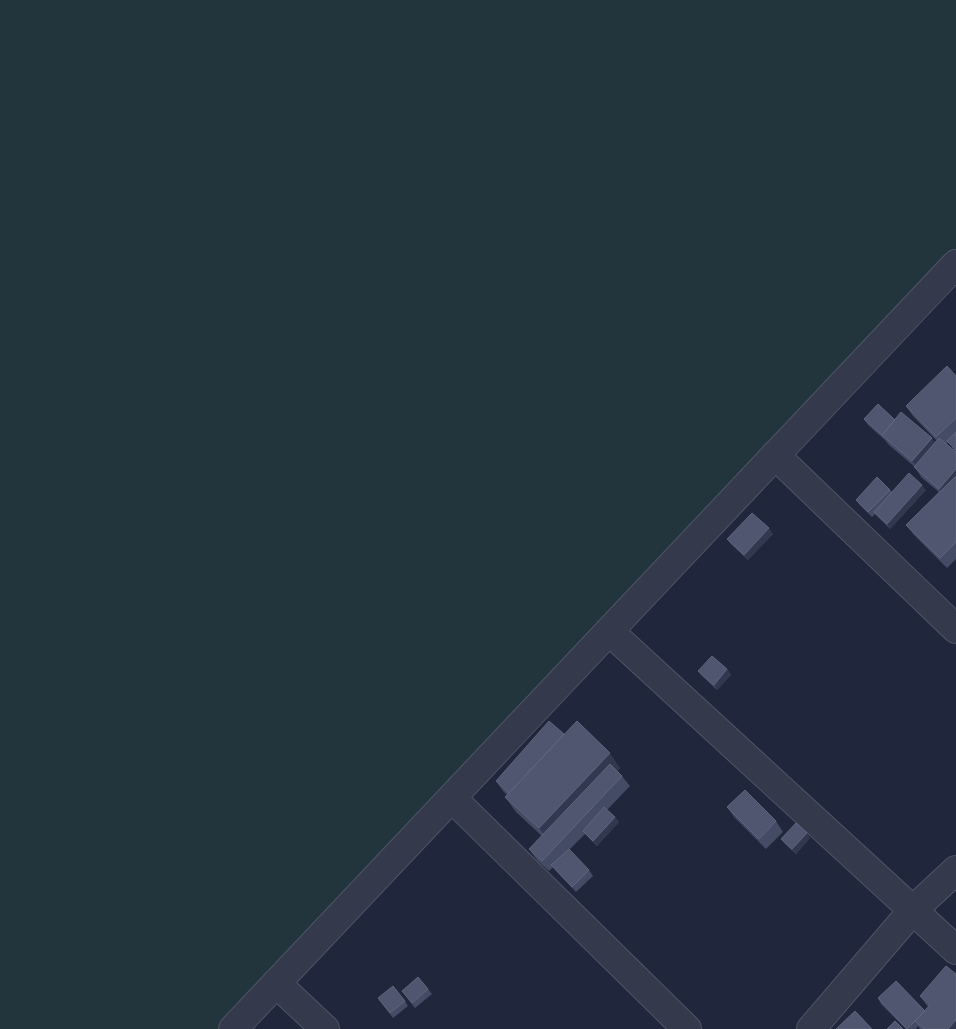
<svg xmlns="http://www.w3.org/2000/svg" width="956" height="1029" font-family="'Titillium Web',sans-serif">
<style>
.green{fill:#22353d}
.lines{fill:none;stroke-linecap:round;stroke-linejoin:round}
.street-casing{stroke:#4f5467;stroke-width:30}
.street{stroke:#343a4c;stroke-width:28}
.wall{fill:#444b64}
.shaded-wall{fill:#313850}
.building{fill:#50566f;stroke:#5e657d}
</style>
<rect width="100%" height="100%" fill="#20273c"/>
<path class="green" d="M0 0H956V260L223 1029H0Z"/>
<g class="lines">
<g class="street-casing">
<path id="street" d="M775 455 956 629
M609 631 956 950
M452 798 687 1029
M276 983 325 1029
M233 1029 956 264
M811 1029 913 910 956 870"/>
</g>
<use href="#street" class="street"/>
</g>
<path class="wall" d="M956 376V452L948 442 947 444 956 452V559L947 568 914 535 906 525 939 492 921 477 915 467 889 445 885 440 868 425 864 419 895 420 935 442 937 441 913 416 906 406Z
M890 490 892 492 926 490 890 529 875 514 872 517 860 505 856 500Z
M773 534 748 560 731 544 727 539Z
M727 669 731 675 717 690 702 676 698 671Z
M564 734 620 768 617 771 622 776 630 786 607 810 615 817 619 822 597 846 585 834 569 850 589 870 593 876 576 892 553 867 549 871 537 860 529 849 542 836 516 812 505 797 507 795 503 791 496 781Z
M727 807 776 821 783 832 766 849 734 817Z
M810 838 796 854 785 844 781 839Z
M428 989 432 994 415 1008 402 991Z
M920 996 956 1029H920L918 1026 916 1029H906L881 1004 878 998 925 1011 928 1007Z
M378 998 405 1001 408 1006 393 1018Z"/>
<path class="shaded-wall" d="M932 438 939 448 919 471 912 461Z
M956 469V488L947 499 939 489Z
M922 485 926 490 890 529 887 524Z
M769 528 773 534 748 560 744 555Z
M727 669 731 675 717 690 714 685Z
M610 753 620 768 550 843 539 828Z
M615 817 619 822 597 846 593 841Z
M807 833 810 838 796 854 792 849Z
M956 1020V1029H948Z"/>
<path class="building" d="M947 366 956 376V418L936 437 906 406Z
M878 404 895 420 882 435 864 419Z
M901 412 932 438 912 461 882 435Z
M956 432V450L947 441Z
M939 438 956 452V469L939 489 914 467Z
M909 473 922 485 887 524 874 512Z
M956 476V542L940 558 906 525Z
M877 477 890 490 868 512 856 500Z
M752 513 769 528 744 555 727 539Z
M712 656 727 669 714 685 698 671Z
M549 721 564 734 509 793 496 781Z
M577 721 610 753 539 828 505 797Z
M610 764 622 776 542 861 529 849Z
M745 790 776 821 759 839 727 807Z
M604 807 615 817 593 841 583 831Z
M796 823 807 833 792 849 781 839Z
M569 849 589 870 572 887 551 865Z
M946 966 956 974V1020L948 1029H924L915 1021 930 1005 920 996Z
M418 977 428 989 412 1003 402 991Z
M896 981 925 1011 907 1029 878 998Z
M393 986 405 1001 390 1013 378 998Z
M855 1011 872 1029H836Z
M895 1021 903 1029H887Z"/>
</svg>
